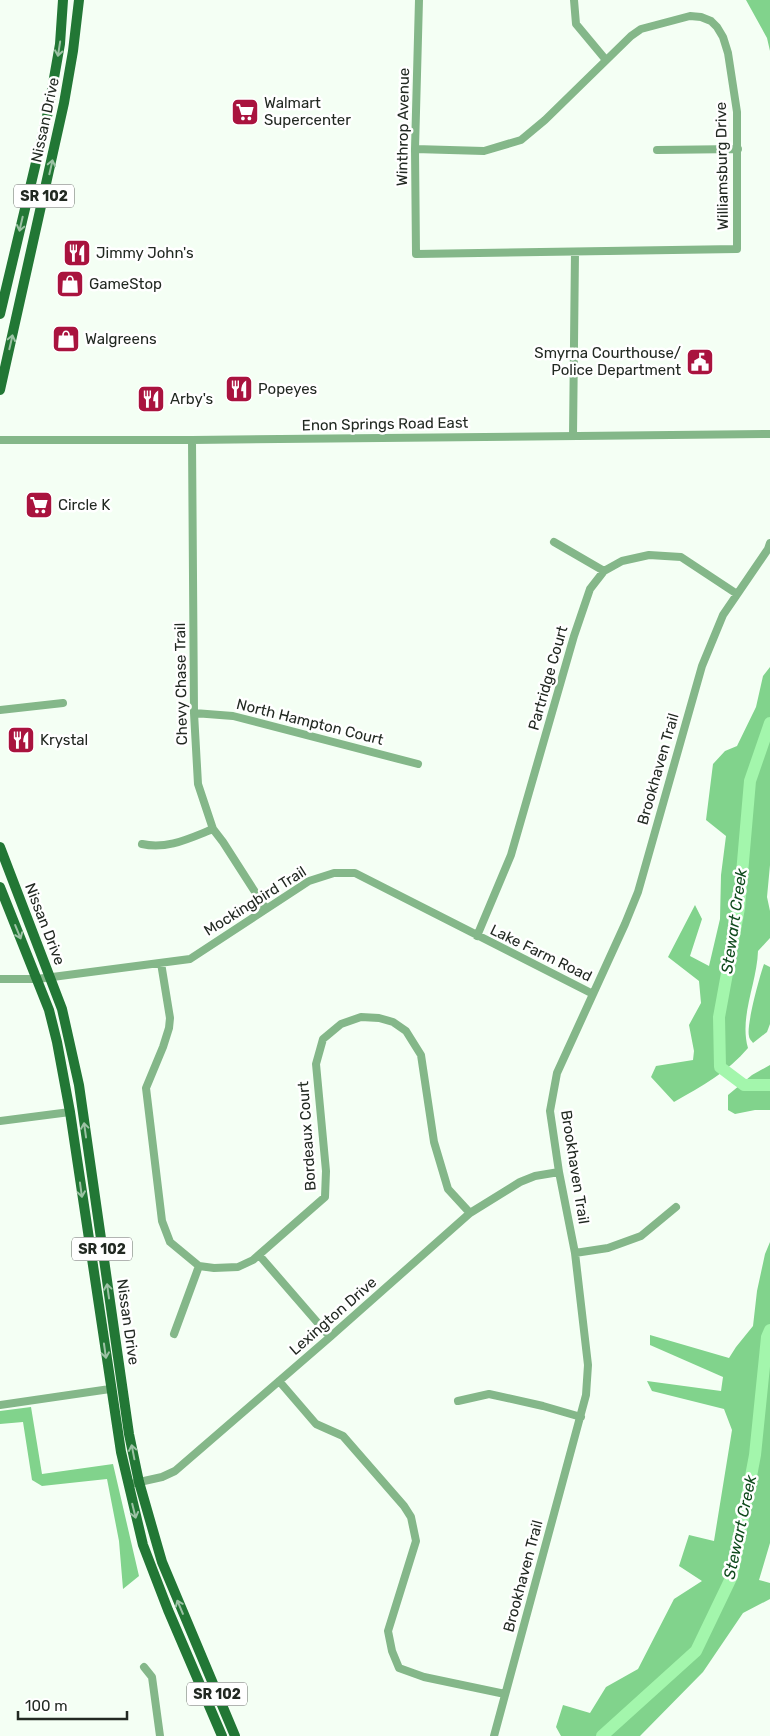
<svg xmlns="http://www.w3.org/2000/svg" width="770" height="1736" font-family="Rubik,sans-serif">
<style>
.forest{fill:#81d38c}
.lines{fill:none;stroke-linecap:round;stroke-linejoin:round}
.river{stroke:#a3f6ac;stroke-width:12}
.minor{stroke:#84b789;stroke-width:8}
.major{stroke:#227735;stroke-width:10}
.oneway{stroke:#9cc2a4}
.labels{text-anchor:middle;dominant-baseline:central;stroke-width:5;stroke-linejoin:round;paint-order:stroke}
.shield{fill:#fff;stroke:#646964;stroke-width:1}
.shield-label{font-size:14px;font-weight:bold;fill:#222922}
.poi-label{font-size:15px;fill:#222922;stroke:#fff;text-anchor:start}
.street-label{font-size:15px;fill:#222922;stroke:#fff}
.water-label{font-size:16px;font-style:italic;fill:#104b1d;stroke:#fff}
</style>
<rect width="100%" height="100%" fill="#f4fff4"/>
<path class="forest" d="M746 0H770V51L767 38Z
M770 667V865L767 897 770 911V938L758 951C757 983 739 1017 748 1048 728 1072 702 1086 674 1102L651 1077 656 1066 693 1060 694 1051 689 1025 701 1003 699 981 668 957 695 905 702 919 690 956 709 966 720 919 721 875 726 836 706 820 713 764 725 751 737 746 756 707 763 676Z
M764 964 770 967V1024L767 1032 753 1043C752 1041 749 1039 749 1036 746 1026 760 975 764 964Z
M770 1065V1110H755L735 1114 728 1110V1095L752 1075Z
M770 1242V1543L759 1580 770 1583V1599L743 1613 703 1672 640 1736H561L556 1727 563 1705 590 1713 606 1687 638 1669 674 1599 702 1581 679 1566 689 1535 714 1541 732 1430 724 1409 652 1391 647 1381 721 1391 723 1377 650 1345V1335L729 1358 736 1347 753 1326 757 1291 765 1254Z
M31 1407 42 1474 113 1464 139 1576 123 1589 119 1541 107 1479 42 1486 32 1480 23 1422 0 1424V1411Z"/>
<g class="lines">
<path class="river" d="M770 723 750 781 739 908 719 1017 720 1067 744 1085H770
M602 1736 696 1651 732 1576 755 1455 767 1337 770 1330"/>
<path class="minor" d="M574 0 576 24 606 60
M415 149 484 151 521 140 545 120 631 36 641 29 690 16 701 17 711 21 717 27 723 37 728 53 737 112V249L416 254 415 149 419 0
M657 150 738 149
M573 436 575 252
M0 440H192L770 434
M192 440 194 713 198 784 213 829 223 842 266 909
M554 542 604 571
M0 710 63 703
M194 713 233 716 418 764
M142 844C167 850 190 838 213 829
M477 936 511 855 574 636 590 589 604 571 622 561 649 555 681 557 737 594
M161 963 170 1018 169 1028 163 1047 146 1088 162 1221 170 1242 199 1266 214 1268 238 1267 253 1260 325 1197 326 1171 316 1064 323 1039 341 1024 361 1017 379 1018 393 1022 406 1031 421 1055 434 1142 448 1189 470 1213
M0 979H37L190 959 309 881 334 873H355L593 994
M0 1121 70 1112
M575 1253 608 1248 641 1236 676 1207
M259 1255 330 1337
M174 1334 199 1266
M279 1381 316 1424 343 1436 404 1506 411 1517 416 1541 388 1631 392 1651 399 1668 424 1677 505 1694
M458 1401 489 1394 543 1406 581 1417
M0 1405 110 1389
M135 1483 162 1477 175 1471 330 1337 470 1213 520 1182 535 1176 559 1172
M144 1667 152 1677 160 1736
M494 1736 586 1395 588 1365 575 1253 559 1172 550 1111 557 1073 625 924 638 892 702 666 723 615 768 549 770 543"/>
<path class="major" d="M0 314 48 112 60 44 63 0
M0 390 64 103 73 51 79 0
M0 847 62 1009 79 1085 129 1434 139 1482 162 1562 235 1736
M0 887 49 1010 57 1042 70 1112 121 1452 143 1545 168 1610 222 1736"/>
</g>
<defs><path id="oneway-shaft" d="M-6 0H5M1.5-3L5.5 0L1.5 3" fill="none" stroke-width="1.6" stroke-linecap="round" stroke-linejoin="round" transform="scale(1.25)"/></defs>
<g class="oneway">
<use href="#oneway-shaft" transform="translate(59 49) rotate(99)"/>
<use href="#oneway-shaft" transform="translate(51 167) rotate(-77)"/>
<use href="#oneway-shaft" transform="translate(21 224) rotate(103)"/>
<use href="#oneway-shaft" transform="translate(11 342) rotate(-77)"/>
<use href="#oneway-shaft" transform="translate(18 932) rotate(68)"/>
<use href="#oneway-shaft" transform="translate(85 1130) rotate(-98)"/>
<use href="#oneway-shaft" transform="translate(81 1190) rotate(82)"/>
<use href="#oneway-shaft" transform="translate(108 1291) rotate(-98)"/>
<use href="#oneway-shaft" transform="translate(105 1351) rotate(82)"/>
<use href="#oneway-shaft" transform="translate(133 1452) rotate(-101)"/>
<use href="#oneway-shaft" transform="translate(134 1511) rotate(76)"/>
<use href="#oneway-shaft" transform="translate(180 1607) rotate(-113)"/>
</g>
<defs>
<g id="supermarket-square" transform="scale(1.4375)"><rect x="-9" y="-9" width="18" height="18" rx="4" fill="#a9133e" stroke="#fff"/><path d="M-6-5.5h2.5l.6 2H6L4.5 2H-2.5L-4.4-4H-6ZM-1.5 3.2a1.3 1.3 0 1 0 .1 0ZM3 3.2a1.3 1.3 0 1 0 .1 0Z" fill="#fff"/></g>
<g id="restaurant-square" transform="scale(1.4375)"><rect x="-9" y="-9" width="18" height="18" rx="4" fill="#a9133e" stroke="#fff"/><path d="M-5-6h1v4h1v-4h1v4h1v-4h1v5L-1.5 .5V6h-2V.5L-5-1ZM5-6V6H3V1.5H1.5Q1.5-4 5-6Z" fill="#fff"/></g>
<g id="shop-square" transform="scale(1.4375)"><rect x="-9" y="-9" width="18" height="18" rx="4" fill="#a9133e" stroke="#fff"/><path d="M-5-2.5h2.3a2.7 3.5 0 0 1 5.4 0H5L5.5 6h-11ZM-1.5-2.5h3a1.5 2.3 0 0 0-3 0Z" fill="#fff"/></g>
<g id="civic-square" transform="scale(1.4375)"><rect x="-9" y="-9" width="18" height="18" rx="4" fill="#a9133e" stroke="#fff"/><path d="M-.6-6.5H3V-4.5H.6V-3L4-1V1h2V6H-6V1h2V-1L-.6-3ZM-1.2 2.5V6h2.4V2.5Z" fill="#fff"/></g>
</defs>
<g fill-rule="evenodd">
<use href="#supermarket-square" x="245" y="112"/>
<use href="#restaurant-square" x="77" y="253"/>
<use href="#shop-square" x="70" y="284"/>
<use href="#shop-square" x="66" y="339"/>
<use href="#civic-square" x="700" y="362"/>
<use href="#restaurant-square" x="239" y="389"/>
<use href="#restaurant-square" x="151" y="399"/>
<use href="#supermarket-square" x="39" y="505"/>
<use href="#restaurant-square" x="21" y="740"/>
</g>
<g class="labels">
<g class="shield">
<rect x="14" y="184.5" width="60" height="23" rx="4"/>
<rect x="72" y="1237.5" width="60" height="23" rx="4"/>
<rect x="187" y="1682.5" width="60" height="23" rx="4"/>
</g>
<g class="shield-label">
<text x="44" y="196">SR 102</text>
<text x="102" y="1249">SR 102</text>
<text x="217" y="1694">SR 102</text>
</g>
<g class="poi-label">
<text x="264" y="103">Walmart<tspan x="264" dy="17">Supercenter</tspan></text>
<text x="96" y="253">Jimmy John's</text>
<text x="89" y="284">GameStop</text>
<text x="85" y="339">Walgreens</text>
<text x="681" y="353" text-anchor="end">Smyrna Courthouse/<tspan x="681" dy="17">Police Department</tspan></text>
<text x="258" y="389">Popeyes</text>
<text x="170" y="399">Arby's</text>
<text x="58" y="505">Circle K</text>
<text x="40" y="740">Krystal</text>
</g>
<g class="street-label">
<text transform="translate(45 120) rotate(-78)">Nissan Drive</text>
<text transform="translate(403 127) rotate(-89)">Winthrop Avenue</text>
<text transform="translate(722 166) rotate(-91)">Williamsburg Drive</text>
<text transform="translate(385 424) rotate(-1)">Enon Springs Road East</text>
<text transform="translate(548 678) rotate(-74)">Partridge Court</text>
<text transform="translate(181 684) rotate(-91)">Chevy Chase Trail</text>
<text transform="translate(310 722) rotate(14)">North Hampton Court</text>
<text transform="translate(658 769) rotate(-74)">Brookhaven Trail</text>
<text transform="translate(255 901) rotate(-32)">Mockingbird Trail</text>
<text transform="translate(45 924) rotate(69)">Nissan Drive</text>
<text transform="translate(541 953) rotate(26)">Lake Farm Road</text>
<text transform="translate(307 1136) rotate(-94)">Bordeaux Court</text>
<text transform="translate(575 1167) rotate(81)">Brookhaven Trail</text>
<text transform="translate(333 1316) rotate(-41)">Lexington Drive</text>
<text transform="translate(128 1322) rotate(82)">Nissan Drive</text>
<text transform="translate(523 1576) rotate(-75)">Brookhaven Trail</text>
</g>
<g class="water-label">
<text transform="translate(734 921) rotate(-82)">Stewart Creek</text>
<text transform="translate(740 1527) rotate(-78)">Stewart Creek</text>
</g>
</g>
<path d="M18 1711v8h109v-8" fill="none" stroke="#222922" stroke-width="2.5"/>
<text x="25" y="1711" font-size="15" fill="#222922" stroke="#ffffff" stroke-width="4" paint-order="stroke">100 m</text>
</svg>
